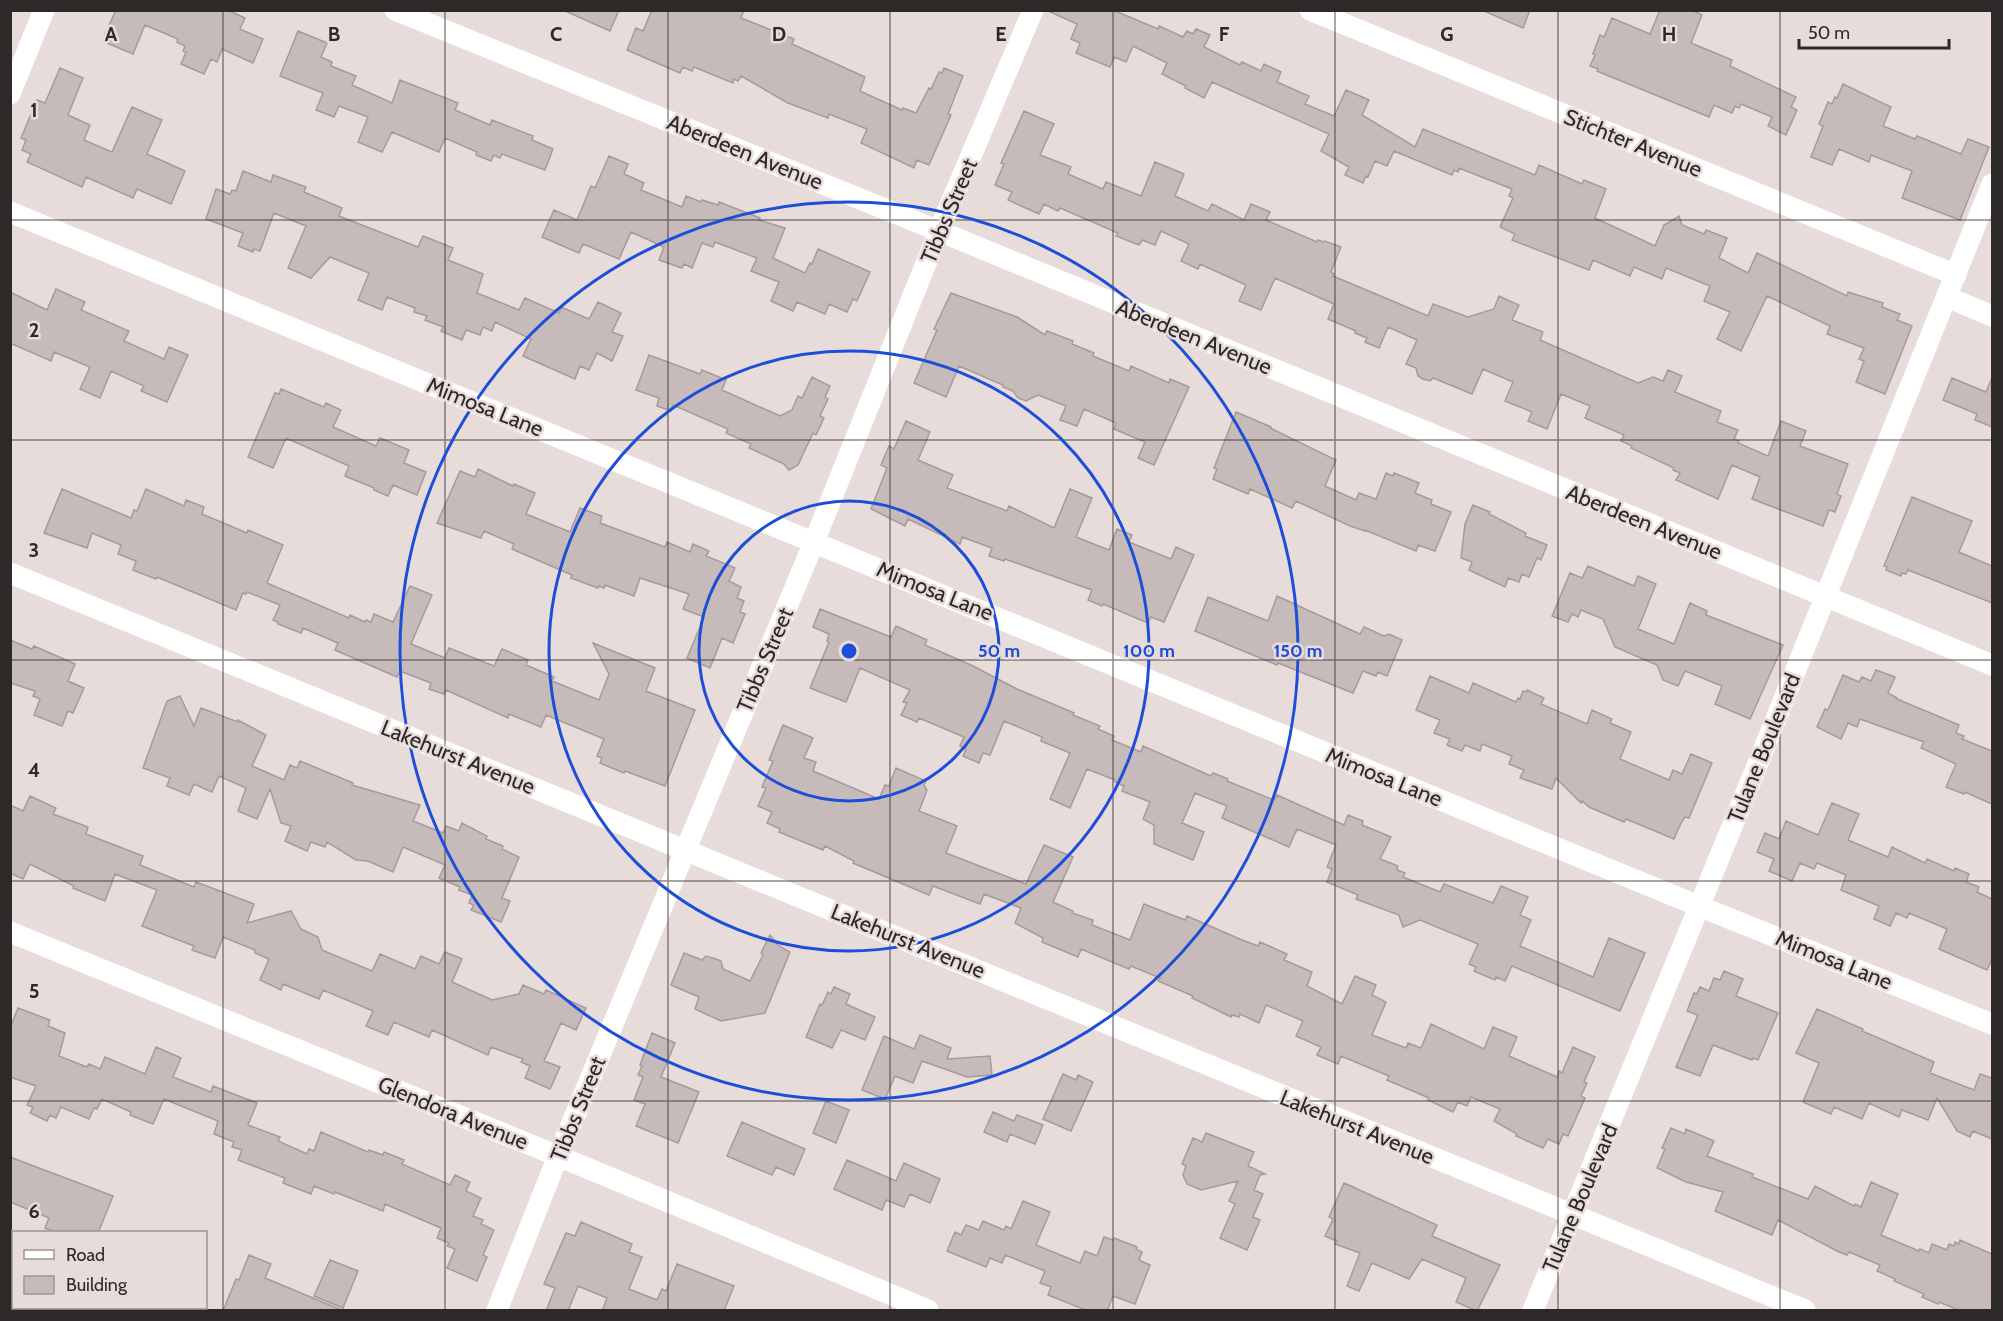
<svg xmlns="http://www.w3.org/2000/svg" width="2003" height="1321" font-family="Cabin,sans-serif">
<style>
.building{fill:#c6bbba;stroke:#a69b9a;stroke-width:1.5}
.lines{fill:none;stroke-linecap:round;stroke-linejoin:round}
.minor{stroke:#fff;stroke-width:21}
.grid{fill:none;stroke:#2d2928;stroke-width:1.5;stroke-opacity:0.55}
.ring{fill:none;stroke:#1d4ed8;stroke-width:3}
.labels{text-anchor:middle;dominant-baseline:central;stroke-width:5;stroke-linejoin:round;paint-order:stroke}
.street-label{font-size:22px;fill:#2d2928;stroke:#e8dcdb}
.grid-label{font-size:20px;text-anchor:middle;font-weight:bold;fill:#2d2928;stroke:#e8dcdb;stroke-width:5;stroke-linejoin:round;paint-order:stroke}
.centre{fill:#1d4ed8;stroke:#e8dcdb;stroke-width:3}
.ring-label{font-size:18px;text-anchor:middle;font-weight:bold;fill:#1d4ed8;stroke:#e8dcdb;stroke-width:5;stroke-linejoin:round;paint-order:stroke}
</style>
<rect width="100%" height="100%" fill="#e8dcdb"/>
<path class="building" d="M111 10H227L245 18 240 29 263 39 253 63 222 49 217 62 211 59 204 74 181 64 186 52 183 51 185 46 177 42 178 39 145 25 133 54 107 43 110 36 105 34 115 12Z
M563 10H619L610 31Z
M652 10H744L741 18 794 39 792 44 865 77 860 91 902 110 903 108 916 113 929 88 931 89 939 72 942 73 944 68 963 76 948 114 951 115 929 165 917 160 914 168 861 143 867 129 829 114 828 118 788 103 741 76 738 81 734 79 733 83 694 67 692 71 683 67 680 73 627 50 636 28 643 31Z
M1046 10H1113L1158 29 1159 26 1183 37 1187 31 1193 34 1196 29 1210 35 1204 47 1240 65 1242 62 1261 71 1264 64 1281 72 1277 82 1309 96 1305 104 1334 116 1346 90 1369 100 1362 115 1415 147 1423 129 1535 175 1539 165 1582 184 1584 180 1606 189 1595 218 1655 246 1664 225 1679 216 1682 225 1704 234 1706 230 1727 238 1719 258 1748 273 1757 253 1847 296 1848 292 1883 303 1882 307 1900 314 1897 320 1912 326 1885 394 1856 382 1864 361 1859 359 1864 348 1827 334 1830 326 1767 296 1741 351 1717 339 1730 312 1704 301 1710 286 1666 268 1662 279 1634 267 1630 276 1593 260 1589 270 1512 240 1515 234 1500 227 1513 198 1509 196 1512 189 1459 168 1458 172 1454 170 1452 175 1394 151 1387 166 1375 161 1368 177 1366 176 1363 183 1345 175 1349 167 1321 151 1329 134 1212 82 1204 98 1185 88 1186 86 1162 74 1167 63 1133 46 1126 62 1114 57 1110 67 1076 53 1080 43 1071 39 1077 24Z
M1482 10H1530L1523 28Z
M1660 10H1691L1702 15 1691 43 1732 60 1730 66 1796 97 1791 107 1797 110 1786 135 1768 126 1772 117 1741 104 1739 108 1735 106 1732 113 1714 105 1709 117 1597 71 1598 69 1590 66 1595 55 1593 54 1600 35 1604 37 1612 18 1650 34Z
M298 31 327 43 321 57 332 62 331 66 356 76 352 85 392 103 400 80 458 103 455 110 490 125 492 120 533 136 532 140 553 149 545 170 502 154 500 158 494 155 491 161 476 155 477 152 445 138 439 152 392 132 382 152 358 142 368 117 339 106 334 117 316 110 323 93 280 76Z
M60 68 83 78 68 115 90 125 84 140 112 152 132 107 162 120 147 154 185 171 171 204 137 189 133 198 86 177 82 187 27 162 31 154 22 150 26 140 21 138 37 100 45 103Z
M1843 84 1891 107 1883 126 1915 139 1917 136 1961 154 1968 139 1989 147 1960 220 1902 198 1912 171 1871 155 1869 162 1839 149 1832 165 1811 157 1823 126 1819 124 1828 102 1832 104 1835 97 1837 98Z
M1024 111 1054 124 1040 155 1071 167 1068 174 1103 189 1106 182 1141 196 1155 162 1184 174 1175 196 1208 211 1212 204 1244 220 1251 204 1270 212 1266 220 1317 242 1318 240 1324 242 1325 241 1341 247 1331 272 1334 274 1333 276 1428 316 1433 304 1468 317 1494 309 1499 296 1519 305 1512 320 1543 332 1540 340 1638 383 1653 377 1663 381 1668 370 1682 376 1675 392 1721 411 1717 422 1738 430 1734 439 1739 441 1738 443 1768 456 1781 421 1806 431 1800 446 1848 464 1837 494 1841 496 1835 512 1829 510 1823 526 1752 499 1760 477 1732 465 1718 499 1676 480 1680 473 1673 470 1674 468 1631 448 1632 446 1621 441 1624 435 1585 418 1590 406 1561 394 1547 429 1528 421 1532 412 1505 401 1513 382 1483 369 1472 394 1433 378 1430 381 1423 379 1418 376 1416 368 1406 364 1417 340 1388 327 1379 348 1365 342 1367 338 1355 333 1356 331 1328 319 1334 304 1275 278 1261 310 1239 301 1246 285 1200 264 1198 269 1181 261 1189 244 1161 231 1155 245 1142 240 1139 245 1116 236 1118 233 1060 208 1058 211 1044 204 1039 214 1008 200 1012 192 995 185 1004 164 1001 163Z
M609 156 628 164 624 174 644 183 641 190 682 207 686 196 701 202 702 200 718 205 719 202 760 218 759 220 785 228 773 258 805 273 810 263 812 264 818 249 870 272 857 301 853 299 847 312 829 304 825 314 797 302 793 311 771 301 779 282 751 271 757 258 715 242 713 247 702 243 692 268 684 264 682 268 659 260 664 247 631 232 619 259 583 244 579 253 542 237 554 210 577 220 591 186 595 188Z
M243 171 271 182 273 175 306 187 304 192 342 208 339 216 418 247 423 236 453 248 448 260 483 274 477 293 519 310 525 298 559 313 561 307 589 319 598 302 621 313 612 332 623 336 612 361 597 353 589 370 580 366 575 379 523 356 531 339 495 322 492 331 483 327 480 335 466 330 462 340 441 331 443 327 425 320 427 316 414 312 415 308 387 297 382 310 358 300 369 273 330 257 311 278 288 268 306 226 274 213 260 251 254 249 253 252 238 246 243 233 206 219 216 189 230 194 232 190 236 191Z
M56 289 85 302 81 310 129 331 124 341 164 359 169 347 188 355 167 402 141 391 144 386 111 371 100 398 80 389 90 367 54 352 51 361 10 343V292L47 310Z
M951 293 1017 317 1045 335 1047 331 1073 341 1072 344 1094 353 1093 356 1129 371 1131 366 1169 383 1170 379 1189 387 1154 465 1138 458 1145 442 1114 429 1116 423 1084 409 1077 426 1060 420 1066 406 1038 395 1026 401 1018 398 1013 391 1003 387V385L959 366 946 397 914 383 937 330 934 329Z
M649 355 700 374 702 370 726 380 722 390 780 416 792 410 798 396 802 398 812 377 830 386 825 397 828 399 820 416 824 418 816 435 813 433 798 465 789 470 784 464 749 448 751 444 726 433 728 429 673 405 671 411 657 406 659 398 636 390Z
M1952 378 1986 392 1992 378V427L1975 420 1977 414 1943 400Z
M281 389 324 407 326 403 341 410 333 427 376 446 380 438 409 450 404 463 426 472 417 495 393 485 388 496 374 490V488L345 476 349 466 286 438 273 468 248 457 275 393 279 394Z
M1236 412 1271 427 1270 428 1336 460 1325 486 1356 500 1359 493 1376 499 1386 473 1393 476 1394 473 1419 483 1415 493 1432 500 1431 504 1451 512 1435 551 1418 545 1416 551 1365 530V531L1350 526 1296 501 1292 508 1250 489 1248 494 1213 479 1217 469 1214 468Z
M906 421 930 432 918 460 953 475 947 488 1007 511 1009 506 1054 528 1070 489 1092 498 1076 537 1109 550 1117 529 1132 535 1129 542 1171 559 1176 547 1194 555 1164 622 1151 617 1148 623 1103 604 1102 606 1088 600 1092 590 1005 559 1004 561 989 556 992 548 962 537 960 544 908 519 905 526 871 509 887 468 881 465 889 446 894 449Z
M478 469 513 486 514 484 535 493 526 514 570 532 580 508 602 516 600 523 665 547 667 542 690 552 693 544 709 551 706 556 735 568 729 581 741 587 737 598 744 601 740 612 745 614 733 643 722 638 710 668 687 658 704 617 683 609 689 594 640 578 634 596 605 585 604 588 599 586 598 588 571 578 572 575 512 549 514 544 484 531 481 538 437 523 460 471 475 477Z
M62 489 131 518 134 510 137 511 146 489 184 506 186 500 204 507 202 514 247 533 248 530 283 545 267 583 349 618 350 615 365 622 366 620 371 622 374 614 393 622 410 586 432 595 411 644 445 658 449 648 494 666 502 649 528 660 526 665 554 677 552 681 599 700 609 674 593 643 655 668 646 691 695 710 665 786 625 771 624 773 600 763 602 758 597 756 604 739 546 715 541 727 509 714 508 718 446 690 444 694 429 689 431 683 400 671 397 677 335 650 338 643 303 628 301 633 278 624V622L273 620 280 605 247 592 246 594 243 593 236 610 157 577 156 579 133 570 136 561 118 554 121 545 92 533 87 548 44 533Z
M1912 497 1972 521 1959 552 1992 566V603L1908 570 1906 574 1902 573 1901 576 1886 570 1887 567 1884 566Z
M1473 505 1490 512 1489 514 1526 533 1525 536 1547 545 1541 560 1537 558 1529 577 1522 574 1519 582 1508 578 1505 587 1469 570 1472 562 1461 558 1465 524Z
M1588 566 1634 586 1638 576 1656 584 1638 629 1674 644 1690 603 1707 611 1706 615 1783 645 1750 719 1715 704 1722 686 1685 671 1678 686 1663 680 1657 665 1615 647 1603 619 1581 610 1578 617 1572 614 1568 622 1552 616 1570 573 1582 578Z
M1277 596 1360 634 1364 627 1384 636 1389 634 1402 640 1387 676 1378 672 1376 676 1363 671 1353 693 1278 663 1277 665 1195 631 1208 597 1268 621Z
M820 609 891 637 896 626 927 640 925 645 971 665 1017 689 1074 713 1073 715 1100 726 1098 729 1114 736 1112 740 1141 752 1143 746 1211 776 1213 773 1228 779 1227 781 1274 800 1277 795 1344 825 1348 815 1363 821 1362 825 1391 837 1380 859 1398 866 1397 870 1405 873 1403 877 1440 892 1444 884 1493 903 1501 886 1528 897 1520 915 1531 920 1520 946 1593 977 1609 938 1645 953 1620 1011 1512 966 1505 981 1496 977 1495 980 1474 971 1476 967 1469 964 1478 944 1420 920 1403 927 1399 915 1356 899 1358 895 1327 882 1332 869 1327 867 1336 845 1297 829 1289 847 1222 818 1227 806 1195 793 1182 823 1204 832 1193 860 1154 844V825L1143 819 1150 802 1122 791 1124 786 1115 782V780L1087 769 1070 808 1050 799 1070 753 1041 741 1042 737 1004 721 990 755 983 753 979 763 963 756 966 749 960 746 964 737 919 718 917 722 901 715 907 703 903 702 910 690 860 668 846 702 810 688 829 642 827 641 829 634 813 627Z
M10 640 32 649 34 646 75 664 68 681 84 688 73 713 68 711 62 726 34 715 40 699 33 696 35 691 10 683Z
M1876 670 1895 677 1888 693 1897 698V699L1959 725 1956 733 1964 736 1962 739 1992 751V804L1965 792 1964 794 1946 787 1956 764 1921 748 1924 742 1860 719 1857 727 1848 723 1841 739 1817 727 1825 709 1828 710 1843 675 1859 682 1862 677 1871 681Z
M1430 676 1469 693 1473 683 1516 702 1518 698 1520 699 1523 691 1526 692 1527 690 1544 698 1541 704 1587 724 1592 710 1612 719 1610 723 1631 732 1620 759 1669 780 1673 770 1682 774 1691 754 1712 763 1689 818 1685 817 1681 823 1674 839 1626 819 1624 822 1589 807 1582 801 1581 803 1556 778 1552 789 1520 778 1524 770 1509 764 1512 756 1482 744 1480 751 1465 745 1462 751 1447 745 1450 739 1434 733 1440 720 1416 710Z
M180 696 194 726 201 708 238 722V720L266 735 252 766 284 780 290 765 297 768 300 761 353 783 352 785 420 805 413 821 443 833 446 826 459 831 462 823 487 836 486 839 503 846 502 849 519 857 502 898 510 901 501 922 471 910 474 905 469 903 472 895 459 890 460 887 439 878 445 865 403 847 393 872 368 861 356 860 327 842 325 847 311 842 307 851 285 841 291 826 281 823 270 789 257 819 238 811 246 788 219 776 212 792 194 784 189 795 167 786 170 778 143 768 167 701Z
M783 725 813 738 804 758 816 762 813 771 879 799 885 785 889 786 896 768 926 781 924 785 927 790 919 811 957 826 946 853 1026 884 1044 845 1073 857 1053 902 1073 911 1072 913 1093 920 1092 925 1130 940 1144 904 1185 920 1187 916 1242 940 1258 946 1260 942 1287 954 1284 960 1312 972 1307 986 1342 1004 1355 976 1376 985 1372 995 1386 1002 1372 1035 1406 1048 1408 1043 1421 1048 1431 1024 1484 1049 1493 1027 1517 1037 1509 1056 1557 1077 1559 1071 1562 1073 1573 1047 1595 1057 1584 1082 1587 1083 1581 1096 1585 1098 1568 1136 1563 1134 1559 1144 1548 1139 1543 1148 1516 1136 1517 1134 1494 1121 1500 1109 1471 1097 1467 1106 1458 1102 1453 1112 1428 1100 1429 1098 1387 1080 1389 1076 1341 1056 1338 1064 1317 1055 1321 1047 1296 1036 1303 1021 1266 1005 1259 1023 1240 1014 1239 1017 1232 1015 1231 1017 1192 998 1193 996 1158 981 1160 978 1131 966 1129 969 1081 949 1078 957 1042 942 1043 938 1015 923 1021 908 984 894 980 904 933 886 929 895 853 863 854 861 825 846 823 850 779 832 780 829 767 823 772 812 758 806 766 788 762 787 773 761 769 760Z
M30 796 56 808 53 814 88 827 86 834 143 856 140 865 194 887 196 882 254 904 247 923 291 911 301 929 318 937 322 950 372 971 380 954 415 969 421 956 439 964 445 952 462 959 452 982 492 1000 519 994 523 985 544 994 546 990 586 1008 576 1030 561 1023 544 1061 560 1067 550 1089 525 1078 530 1066 521 1062 523 1059 491 1047 488 1055 432 1030 429 1037 394 1022 388 1035 366 1026 373 1011 323 990 319 999 283 984 281 990 260 980 269 959 255 953V950L223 937 215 958 192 950 194 946 142 926 157 890 115 874 105 901 73 888 74 886 30 864 23 879 10 873V805L23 811Z
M1832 803 1859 814 1848 840 1888 857 1892 847 1925 863 1927 859 1954 871 1955 868 1969 874 1966 882 1979 887 1977 892 1992 899V959L1987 970 1939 949 1947 929 1909 913 1907 918 1896 913 1890 926 1874 919 1879 906 1841 890 1846 875 1817 863 1814 869 1800 863 1792 881 1769 871 1774 859 1757 852 1765 833 1779 839 1786 821 1818 835Z
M770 935 779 946 790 952 765 1013 721 1021 695 1009 699 997 671 985 684 953 702 960 706 956 716 959 721 961 723 969 750 981 763 955 761 953Z
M1724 971 1743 979 1736 996 1778 1013 1758 1060 1753 1058 1752 1060 1713 1045 1700 1076 1676 1067 1698 1015 1687 1011 1694 993 1697 994 1700 987 1709 991 1714 978 1720 980Z
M834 987 850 994 846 1004 875 1017 865 1040 841 1030 832 1048 806 1037 820 1004 822 1005 828 992 831 994Z
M18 1008 50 1020 48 1026 65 1033 59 1056 87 1067 89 1064 100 1069 105 1057 145 1074 156 1047 181 1058 173 1077 211 1092 213 1086 257 1103 248 1125 280 1137 278 1141 307 1154 309 1149 314 1151 321 1132 368 1152 369 1150 383 1155 384 1152 404 1160 402 1164 450 1185 455 1175 470 1182 466 1191 481 1198 473 1216 483 1220 481 1224 494 1230 483 1255 487 1257 477 1281 447 1268 455 1249 447 1246 449 1243 437 1238 441 1228 385 1204 383 1211 335 1192 334 1194 314 1186 311 1194 283 1183 285 1178 238 1160 242 1150 232 1147 234 1142 214 1134 218 1121 164 1099 153 1124 130 1115 131 1112 102 1099 97 1109 94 1108 89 1119 61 1107 56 1118 50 1115 47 1121 30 1113 33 1107 27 1105 36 1086 10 1077V1028Z
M1817 1009 1863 1029 1862 1031 1934 1062 1930 1073 1974 1090 1980 1074 1992 1078V1139L1973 1131 1970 1137 1957 1131 1937 1098 1928 1120 1902 1110 1899 1117 1869 1103 1862 1119 1834 1107 1831 1114 1803 1102 1819 1063 1796 1053Z
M652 1033 675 1043 661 1077 699 1092 678 1143 636 1126 645 1104 634 1100 643 1077 638 1075 642 1066 640 1065Z
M920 1035 951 1048 947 1059 990 1056 992 1075 967 1077 922 1061 913 1083 895 1076 885 1099 862 1090 884 1036 914 1049Z
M1063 1074 1076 1080 1078 1075 1093 1082 1071 1131 1043 1119Z
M826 1101 849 1110 836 1143 813 1133Z
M993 1112 1014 1121 1017 1115 1043 1125 1035 1144 1010 1134 1007 1142 984 1132Z
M742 1122 805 1149 794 1175 776 1167 772 1175 727 1156Z
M1671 1128 1685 1134 1686 1129 1714 1141 1707 1156 1753 1174 1752 1177 1808 1199 1815 1186 1854 1206 1855 1204 1861 1207 1871 1182 1898 1194 1881 1235 1919 1251 1920 1249 1929 1253 1932 1244 1947 1250 1949 1244 1954 1246 1955 1242 1959 1244 1960 1240 1992 1254V1311H1961L1939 1302 1938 1304 1922 1297 1924 1294 1894 1281 1895 1279 1877 1271 1880 1265 1849 1252 1847 1255 1839 1252 1778 1220 1772 1235 1715 1211 1723 1192 1686 1182 1657 1168 1665 1149 1662 1148Z
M1206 1133 1254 1152 1248 1166 1265 1174 1260 1175 1254 1190 1263 1194 1253 1217 1260 1220 1247 1250 1220 1238 1235 1204 1229 1201 1238 1181 1201 1190 1187 1184 1183 1175 1186 1166 1182 1164 1193 1138 1202 1142Z
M10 1157 113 1196 98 1233H57L45 1228 49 1218 10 1202Z
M847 1160 896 1181 904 1163 940 1179 930 1203 910 1194 904 1207 886 1200 882 1210 834 1189Z
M1344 1183 1437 1225 1432 1236 1500 1265 1477 1311 1456 1302 1466 1278 1422 1259 1409 1279 1372 1263 1359 1291 1347 1286 1360 1253 1335 1244 1337 1241 1325 1236 1333 1219 1329 1217Z
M1023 1201 1050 1212 1036 1245 1080 1263 1085 1251 1097 1256 1104 1237 1113 1240 1114 1238 1137 1247 1136 1249 1142 1252 1139 1260 1150 1265 1135 1304 1113 1296 1107 1311H1088L1048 1295 1051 1287 1040 1283 1045 1271 1005 1255 1002 1263 990 1258 986 1267 947 1251 955 1232 961 1235 966 1225 979 1230 983 1221 1004 1230 1006 1226 1011 1229Z
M581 1222 632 1244 629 1252 642 1257 629 1289 657 1300 662 1289 666 1291 677 1264 734 1286 724 1311H602L607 1298 578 1286 568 1311H546L555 1288 544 1284 566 1233 575 1236Z
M249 1255 271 1264 265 1278 344 1311H223L236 1279 239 1280Z
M330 1260 358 1271 343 1308 314 1296Z"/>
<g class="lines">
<path class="minor" d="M395 10 939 231 1992 665
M1310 10 1956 275
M10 94 44 10
M10 212 1701 907 1992 1024
M1947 297 1992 316
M10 573 1805 1310
M10 932 558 1156 928 1310
M10 1294 14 1295
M44 1308 51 1310
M497 1310 558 1156 814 542 939 231 1033 10
M1533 1310C1689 936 1841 560 1992 184"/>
</g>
<path class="grid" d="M223 10V1310M445 10V1310M668 10V1310M890 10V1310M1113 10V1310M1335 10V1310M1558 10V1310M1780 10V1310M10 220H1992M10 440H1992M10 660H1992M10 881H1992M10 1101H1992"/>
<g class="ring">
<circle cx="849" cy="651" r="150"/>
<circle cx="849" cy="651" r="300"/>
<circle cx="849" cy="651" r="449"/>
</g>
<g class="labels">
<g class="street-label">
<text transform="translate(1633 143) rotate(22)">Stichter Avenue</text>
<text transform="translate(745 152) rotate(22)">Aberdeen Avenue</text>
<text transform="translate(949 211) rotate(-67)">Tibbs Street</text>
<text transform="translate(1194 337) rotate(22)">Aberdeen Avenue</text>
<text transform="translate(485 407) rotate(22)">Mimosa Lane</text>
<text transform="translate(1644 522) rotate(22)">Aberdeen Avenue</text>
<text transform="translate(935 591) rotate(22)">Mimosa Lane</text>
<text transform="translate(765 660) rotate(-67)">Tibbs Street</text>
<text transform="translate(1764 748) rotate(-68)">Tulane Boulevard</text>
<text transform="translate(458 757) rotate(22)">Lakehurst Avenue</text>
<text transform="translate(1384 777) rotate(22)">Mimosa Lane</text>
<text transform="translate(908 941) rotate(22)">Lakehurst Avenue</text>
<text transform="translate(1834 960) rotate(22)">Mimosa Lane</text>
<text transform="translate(578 1109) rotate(-68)">Tibbs Street</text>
<text transform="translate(453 1113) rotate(22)">Glendora Avenue</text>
<text transform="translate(1357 1127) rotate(22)">Lakehurst Avenue</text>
<text transform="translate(1580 1198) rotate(-67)">Tulane Boulevard</text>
</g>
</g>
<g class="grid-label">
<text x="111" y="41">A</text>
<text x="334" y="41">B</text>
<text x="556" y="41">C</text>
<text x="779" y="41">D</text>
<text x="1001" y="41">E</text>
<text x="1224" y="41">F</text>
<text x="1447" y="41">G</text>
<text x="1669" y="41">H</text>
<text x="34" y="117">1</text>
<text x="34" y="337">2</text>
<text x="34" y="557">3</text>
<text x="34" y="777">4</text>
<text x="34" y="998">5</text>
<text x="34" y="1218">6</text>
</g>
<circle cx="849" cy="651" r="9" class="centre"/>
<g class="ring-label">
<text x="999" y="657">50 m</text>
<text x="1149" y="657">100 m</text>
<text x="1298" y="657">150 m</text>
</g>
<rect width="2003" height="1321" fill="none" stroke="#2d2928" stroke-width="24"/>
<rect x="12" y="1231" width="195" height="78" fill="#e8dcdb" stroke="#9d9493" stroke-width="1.5"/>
<rect x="24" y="1250" width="30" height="9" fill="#ffffff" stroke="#9d9493" stroke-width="1.5"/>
<text x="66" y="1261" font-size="18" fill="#2d2928">Road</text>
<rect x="24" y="1276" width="30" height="18" fill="#c6bbba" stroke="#9d9493" stroke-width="1.5"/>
<text x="66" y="1291" font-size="18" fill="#2d2928">Building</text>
<path d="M1799 39v9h150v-9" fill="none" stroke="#2d2928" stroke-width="3"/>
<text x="1808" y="39" font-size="18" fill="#2d2928" stroke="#e8dcdb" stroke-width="4.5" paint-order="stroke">50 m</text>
</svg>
